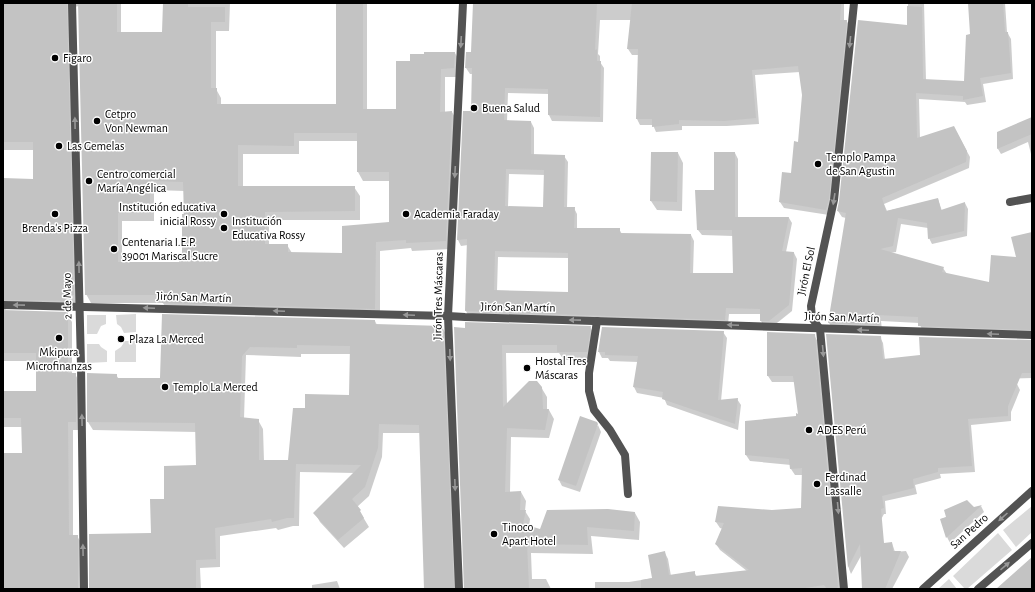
<svg xmlns="http://www.w3.org/2000/svg" width="1035" height="592" font-family="'Alegreya Sans',sans-serif">
<style>
.green{fill:#dadada}
.shadow{fill:#0003;fill-rule:evenodd}
.building{fill:#c3c3c3;fill-rule:evenodd}
.lines{fill:none;stroke-linecap:round;stroke-linejoin:round}
.service{stroke:#535353;stroke-width:8}
.minor{stroke:#535353;stroke-width:8}
.tertiary{stroke:#535353;stroke-width:8}
.oneway{fill:#989898}
.poi-dot{fill:#000;stroke:#fff;stroke-width:1.5}
.labels{text-anchor:middle;dominant-baseline:central;stroke-width:3;stroke-linejoin:round;paint-order:stroke}
.poi-label{font-size:12px;fill:#000;stroke:#fff;text-anchor:start}
.street-label{font-size:12px;fill:#000;stroke:#fff}
</style>
<rect width="100%" height="100%" fill="#fff"/>
<path class="green" d="M136 314V332L124 333 121 327 117 324 116 315Z
M87 315H106V324L101 326 97 334H87Z
M125 341H136V362H115V351L121 347Z
M99 344 101 347 107 351V362L87 363V344Z
M1032 506V532L1016 547 1003 530Z
M998 533 1012 550 967 589H965L953 576Z
M949 579 957 589H938Z"/>
<path class="shadow" d="M3 3H121V33H163L164 3H230L229 31H216V89L221 98V105H337V3H367V110H397L411 62 455 53 460 62 459 77H445V112H452L457 121 451 249 412 251 411 248 380 251V317L168 312 163 303H91L86 294 79 6 74 7 78 303 8 308 3 311V179L34 180V150H3ZM299 141H358V172L363 181H390V223L343 254 292 253 287 245H269V220H360V196L354 187H243V154H299ZM154 190 184 191 183 254 180 263H122V221H154Z
M474 3H844V20H846L850 26 829 215 784 208 780 202 792 175 799 143 803 95 800 72 755 75 759 124 727 126H682V130L656 132 653 125H640L637 119 639 55H632L628 49 631 20H600L598 54 600 56V62L604 68 603 122 552 121 549 115V94L508 93 507 121 531 122 534 128V155L564 156 568 162 567 208H574L577 214V229H619L622 234 691 235 694 241 693 274H734L733 236 702 235 698 230 715 191 735 153 738 159V218H789L792 223 786 252 794 253 797 259 792 311 772 327 764 326 761 321V314H729L728 325 469 317 466 311 468 245 461 246 458 240 472 112 473 74H470L466 68 467 53H472ZM509 174 545 175 544 208 508 207ZM498 257 569 258V293L497 291Z
M908 3H924L926 80 965 82 971 35 969 3H1005L1007 32 1011 39 1013 79 983 84 986 102 967 105 965 102 919 99 920 138 957 133 970 157 969 168 884 204 887 211 938 199 942 211 965 203 968 209 967 236 932 244 929 238 928 228 901 224 896 252 890 253 943 268 947 274 990 284 1017 258 1032 234V335L923 331 919 323 881 321 882 330 833 329 829 323 846 218 842 217 838 211 840 201 908 26Z
M1032 118V158L1028 142 1001 154 998 149V133Z
M678 153 683 163 682 211 657 210 651 201Z
M3 311 67 313 72 322V374H75L80 383 81 430H73V536H77L82 544 83 589H3V454H23L22 427H3ZM4 361H37V392H4Z
M163 315 375 321 377 325 442 327 447 336 458 589H425L420 433H383L382 457 369 496 357 507 369 527 344 548 320 522 315 513 355 473 300 472 299 526H293L278 530 276 528 220 536V567L200 568 201 589H90L152 534 165 500 197 466 196 432 93 430 88 422 116 375 119 379H161ZM301 354H351L350 396 306 409 289 461H264L263 429 258 420 244 419 246 355 301 357Z
M590 327 595 336 591 360H564L559 353H506L507 404 541 387 547 397V410H549L554 419 549 438 511 437 510 492H521L526 501 525 511 530 519 529 527 541 530 635 513 640 522 639 540 591 536 593 554 531 553 532 579H546L551 589H466L465 329Z
M723 332 727 338 721 401 737 399 741 405 738 430 667 405 664 398 637 393 634 387 638 362 610 361 608 358H602L599 352Z
M814 335 818 342 841 589H595V582H629L654 578 665 553 668 559 671 576 694 572 697 577 747 571 720 550 716 544 723 529 720 528 716 522 772 511 802 509 803 475H795L791 469V465L750 461 746 455 799 415 795 382H772L768 376Z
M827 335 880 337 883 343 885 360 1032 346V378L1000 379 1017 384 1020 390 1011 412V421L971 425 975 472 940 474 941 478 915 485 917 494 885 501 886 514H884L851 574 849 569Z
M598 425 601 432 580 492 562 486 559 480Z
M981 506 984 512 950 543 947 537 941 519Z
M892 543 895 552 906 551 909 557 892 589H864Z
M337 581 340 589H312V585Z"/>
<path class="building" d="M3 3H67L74 295H67V301L3 300V178L33 179V142H3Z
M78 3H117V32H162L163 3H188V7H225V22H211V88H217V104H336V3H363V109H396V61H410V54H424V52H455L454 68 441 69 440 112 452 111 446 241 406 243V240L376 242 375 309 162 303 163 295H85ZM294 133H357V172H389V222L342 226V253L288 252V244H265V212L355 211V186H238V145L294 146ZM150 181 183 182 184 214H182V253H179V262H118V213L150 212Z
M473 3H597L595 50 597 49V61H601L600 117 548 115V89L505 88 504 120 531 121V154L565 155 564 207H575L574 228H620V233L691 234 690 273H733L732 230H697L695 190H714V152H735V217H789L782 251 794 252 789 305 769 321H760V309L726 308 725 320 465 311 467 239 457 240 463 111H471L472 68H465L466 52H471ZM506 169 544 170 543 207 505 206ZM495 251 568 253V292L494 290Z
M632 3H841L840 20H847L829 199 826 210 779 202 782 172 791 173 794 141 798 142 802 95 798 66 752 70 756 118 724 121 679 120V124L652 127V119H636L638 49H627Z
M968 3H1003L1005 32H1008L1011 73 980 78 983 96 963 100V96L916 93 917 138 954 126 967 151 966 162 882 198 886 211 938 198 941 210 965 202 964 231 928 239 927 223 898 218 893 246 880 249 944 267 942 272 989 282 991 255 1016 257 1011 237 1032 232V330L918 326V317L878 315 879 325 828 323 846 213 837 211 839 201 858 20 907 25V6L922 7 923 79 964 81 966 35 970 34Z
M1032 117V134L997 149V132Z
M651 152H678L677 202 650 201Z
M3 310 68 312V373H76V422H68L69 535H78V589H3V453H22L21 418H3V391H36V353H3Z
M162 314 375 320V324L443 326 454 589H424L419 425 379 424 378 448 365 487 352 499 361 510 360 511 364 518 338 540 313 513 361 465 296 464 294 518H287L272 522 271 519 215 528 216 559 196 560V589H89V534L151 533 150 499H164V466L196 465 195 423 87 422V373L117 374V378H160ZM297 345 350 346 349 395 305 394V408H293L288 460H259V419L240 417 242 356 250 347 297 348Z
M465 322 591 326 587 352H557V345H502L503 407 529 381H537L542 387 543 409H549L545 430 507 428 505 492 521 491 520 510H526L523 524 540 529 547 510 608 509 635 512 634 531 587 527 588 545 527 544 529 589H464L454 327 465 328Z
M602 327 724 331 718 400 738 398 735 424 662 399 663 392 633 387 638 356 605 355V352H598Z
M767 332 815 334 838 586 837 589H827L824 585 799 589H641V580L652 578 648 555 665 551 669 575 695 571V576L749 570 715 544 724 523 715 522 718 506 772 510 801 508 802 468 790 469 789 459 745 455V421L796 416V413L798 414 793 376H767Z
M826 334 881 336 883 359 920 355 919 337 1032 340V373H1022L1008 406V416L968 419 972 466 938 468V472L913 479 914 488 882 496 884 508 881 509 884 543 892 542 893 551H901L885 589H862L860 544 848 568Z
M580 416 597 422 598 424 576 486 558 480Z
M967 500 974 507 982 505 946 538 940 519 946 517 944 510Z
M1032 557V589H996Z"/>
<g class="lines">
<path class="service" d="M597 321 589 373V391L594 410 610 430 625 455 628 494"/>
<path class="minor" d="M72 3 81 365 84 589
M1010 202 1032 198
M459 589 448 316 463 3
M844 589 820 329 812 318 811 306 834 200 854 3
M923 589 1032 491
M978 589 1032 543"/>
<path class="tertiary" d="M3 305 448 316 465 317 1032 335"/>
</g>
<defs><path id="oneway-solid" d="M-6-.8H1V-3.2L6.5 0L1 3.2V.8H-6Z"/></defs>
<g class="oneway">
<use href="#oneway-solid" transform="translate(461 42) rotate(93)"/>
<use href="#oneway-solid" transform="translate(850 42) rotate(96)"/>
<use href="#oneway-solid" transform="translate(75 123) rotate(-91)"/>
<use href="#oneway-solid" transform="translate(455 172) rotate(93)"/>
<use href="#oneway-solid" transform="translate(834 199) rotate(99)"/>
<use href="#oneway-solid" transform="translate(79 267) rotate(-91)"/>
<use href="#oneway-solid" transform="translate(19 305) rotate(-179)"/>
<use href="#oneway-solid" transform="translate(149 308) rotate(-178)"/>
<use href="#oneway-solid" transform="translate(279 311) rotate(-178)"/>
<use href="#oneway-solid" transform="translate(409 315) rotate(-178)"/>
<use href="#oneway-solid" transform="translate(575 320) rotate(-179)"/>
<use href="#oneway-solid" transform="translate(733 325) rotate(-178)"/>
<use href="#oneway-solid" transform="translate(863 330) rotate(-178)"/>
<use href="#oneway-solid" transform="translate(993 334) rotate(-178)"/>
<use href="#oneway-solid" transform="translate(823 351) rotate(85)"/>
<use href="#oneway-solid" transform="translate(450 355) rotate(88)"/>
<use href="#oneway-solid" transform="translate(82 420) rotate(-91)"/>
<use href="#oneway-solid" transform="translate(455 485) rotate(88)"/>
<use href="#oneway-solid" transform="translate(838 508) rotate(85)"/>
<use href="#oneway-solid" transform="translate(1003 517) rotate(138)"/>
<use href="#oneway-solid" transform="translate(83 550) rotate(-91)"/>
<use href="#oneway-solid" transform="translate(1005 566) rotate(-41)"/>
</g>
<g class="poi-dot">
<circle cx="55" cy="58" r="4"/>
<circle cx="474" cy="108" r="4"/>
<circle cx="97" cy="121" r="4"/>
<circle cx="59" cy="146" r="4"/>
<circle cx="818" cy="164" r="4"/>
<circle cx="89" cy="181" r="4"/>
<circle cx="55" cy="214" r="4"/>
<circle cx="224" cy="214" r="4"/>
<circle cx="406" cy="214" r="4"/>
<circle cx="224" cy="228" r="4"/>
<circle cx="114" cy="249" r="4"/>
<circle cx="59" cy="338" r="4"/>
<circle cx="121" cy="339" r="4"/>
<circle cx="527" cy="368" r="4"/>
<circle cx="165" cy="387" r="4"/>
<circle cx="809" cy="430" r="4"/>
<circle cx="817" cy="484" r="4"/>
<circle cx="494" cy="534" r="4"/>
</g>
<g class="labels">
<g class="poi-label">
<text x="63" y="58">Figaro</text>
<text x="482" y="108">Buena Salud</text>
<text x="105" y="114">Cetpro<tspan x="105" dy="14">Von Newman</tspan></text>
<text x="67" y="146">Las Gemelas</text>
<text x="826" y="157">Templo Pampa<tspan x="826" dy="14">de San Agustin</tspan></text>
<text x="97" y="174">Centro comercial<tspan x="97" dy="14">María Angélica</tspan></text>
<text x="216" y="207" text-anchor="end">Institución educativa<tspan x="216" dy="14">inicial Rossy</tspan></text>
<text x="414" y="214">Academia Faraday</text>
<text x="232" y="221">Institución<tspan x="232" dy="14">Educativa Rossy</tspan></text>
<text x="55" y="228" text-anchor="middle">Brenda's Pizza</text>
<text x="122" y="242">Centenaria I.E.P.<tspan x="122" dy="14">39001 Mariscal Sucre</tspan></text>
<text x="129" y="339">Plaza La Merced</text>
<text x="59" y="352" text-anchor="middle">Mkipura<tspan x="59" dy="14">Microfinanzas</tspan></text>
<text x="535" y="361">Hostal Tres<tspan x="535" dy="14">Máscaras</tspan></text>
<text x="173" y="387">Templo La Merced</text>
<text x="817" y="430">ADES Perú</text>
<text x="825" y="477">Ferdinad<tspan x="825" dy="14">Lassalle</tspan></text>
<text x="502" y="527">Tinoco<tspan x="502" dy="14">Apart Hotel</tspan></text>
</g>
<g class="street-label">
<text transform="translate(806 271) rotate(-78)">Jirón El Sol</text>
<text transform="translate(67 296) rotate(-91)">2 de Mayo</text>
<text transform="translate(438 296) rotate(-89)">Jirón Tres Máscaras</text>
<text transform="translate(194 297) rotate(2)">Jirón San Martín</text>
<text transform="translate(518 307) rotate(1)">Jirón San Martín</text>
<text transform="translate(842 317) rotate(2)">Jirón San Martín</text>
<text transform="translate(969 531) rotate(-42)">San Pedro</text>
</g>
</g>
<rect width="1035" height="592" fill="none" stroke="#000000" stroke-width="8"/>
</svg>
